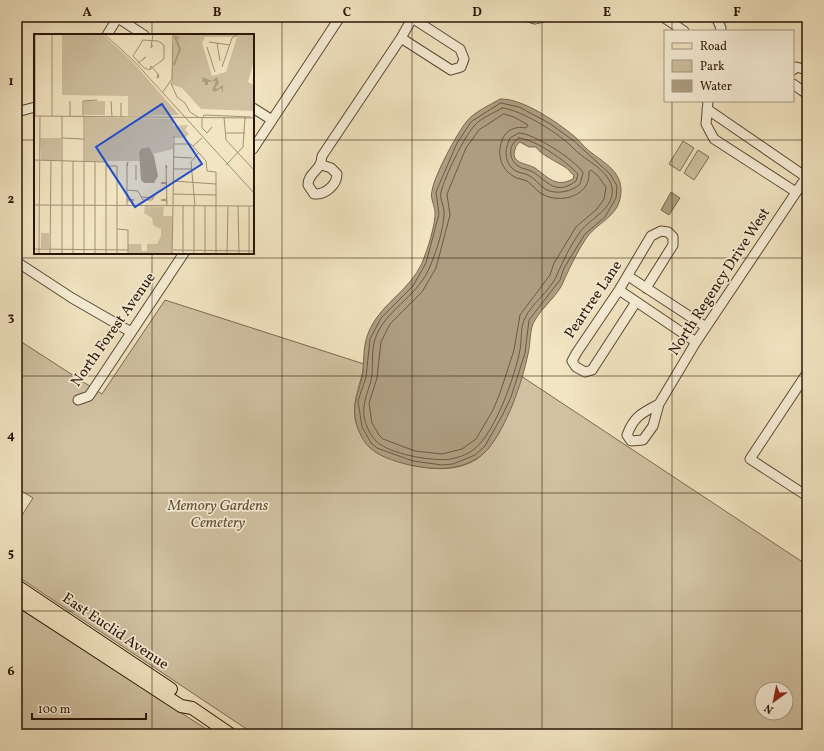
<svg xmlns="http://www.w3.org/2000/svg" width="824" height="751" font-family="Vollkorn,serif">
<style>
.green{fill:#d0c1a1;stroke:#7c6a52;fill-rule:evenodd}
.water{fill:#ae9e81;stroke:#79674e;fill-rule:evenodd}
.lines{fill:none;stroke-linecap:round;stroke-linejoin:round}
.shore{stroke:#6c5942;stroke-width:1}
.minor-casing{stroke:#5b4832;stroke-width:11}
.major-casing{stroke:#291402;stroke-width:14}
.minor{stroke:#f7eed7;stroke-width:9}
.major{stroke:#f2e5c2;stroke-width:12}
.grid{fill:none;stroke:#291402;stroke-width:1;stroke-opacity:0.55}
.labels{text-anchor:middle;dominant-baseline:central;stroke-width:3.5;stroke-linejoin:round;paint-order:stroke}
.street-label{font-size:15px;fill:#291402;stroke:#f7eed7}
.park-label{font-size:15px;font-style:italic;fill:#63513a;stroke:#f7eed7}
.inset-river{fill:none;stroke:#ae9e81;stroke-width:2}
.inset-road{fill:none;stroke:#a29175;stroke-width:1}
.view{fill:#1d4ed8;fill-opacity:0.15;stroke:#1d4ed8;stroke-width:2}
.inset-edge{fill:none;stroke:#291402;stroke-width:2}
.neatline{fill:none;stroke:#291402;stroke-width:1.5}
.grid-label{font-size:13px;text-anchor:middle;font-weight:bold;fill:#291402}
</style>
<rect width="100%" height="100%" fill="#f2e5c2"/>
<filter id="stains"><feTurbulence type="fractalNoise" baseFrequency=".005" numOctaves="4"/><feColorMatrix values="0 0 0 0 .2 0 0 0 0 .09 0 0 0 0 .02 0 0 0 .5 -.17"/></filter>
<radialGradient id="worn" r=".72"><stop offset=".6" stop-color="#630" stop-opacity="0"/><stop offset="1" stop-color="#630" stop-opacity=".3"/></radialGradient>
<path class="green" d="M683 141 694 148 680 171 669 164Z
M698 150 709 157 694 180 684 173Z
M165 300 364 364C362 382 352 399 355 418 357 430 365 443 375 451 380 456 390 458 397 461 423 469 453 474 477 459 500 443 513 402 521 376L807 565V734H254L17 576V523L33 498 17 488V339L102 394ZM762 689H786V713H762Z
M17 607 214 734H17Z"/>
<path class="water" d="M500 99C522 98 557 122 574 136 579 140 583 146 588 150 601 161 621 170 621 190 621 216 600 220 587 237 578 250 571 265 564 280 559 295 543 306 535 320 529 329 531 343 528 354 522 383 507 426 488 449 479 459 467 465 454 467 432 472 385 463 369 447 361 439 356 426 355 416 353 398 361 388 363 372 364 357 363 343 370 329 382 303 410 290 422 263 427 251 436 224 435 211 434 204 430 198 432 191 434 176 457 133 467 121 474 112 490 105 500 99ZM520 142 529 147H536C540 154 557 162 565 167 569 169 570 173 574 175L573 179C556 188 549 178 535 168 527 163 510 164 515 149 516 146 517 144 520 142Z
M671 192 680 198 669 215 661 210Z"/>
<g class="lines">
<path class="shore" d="M501 103 519 107 549 123 574 141 610 174 617 186 616 198 605 217 585 234 564 268 560 280 529 320 525 353 511 397 503 414 485 446 475 455 453 464 442 465 413 461 377 448 371 443 362 427 358 401 366 377 370 339 381 318 413 286 426 263 439 214 436 192 457 143 471 122Z
M502 108C520 109 562 135 574 149 586 161 609 170 612 188 615 209 590 218 580 232 570 246 563 261 556 277 549 292 532 303 525 318 520 327 522 340 520 350 515 376 495 434 473 450 467 455 459 457 451 459 433 462 389 454 376 441 370 435 365 424 364 416 362 401 370 389 372 375 373 361 371 347 377 334 390 306 419 296 431 264 437 249 443 231 444 215 445 207 439 199 441 192 444 178 465 135 475 125 481 118 494 113 502 108Z
M504 114 514 117 528 125 526 128C517 126 507 129 503 138 497 152 499 167 513 176 517 179 523 179 527 181 533 185 537 192 544 195 562 204 591 195 589 172L591 170 598 176 606 187 604 199 597 209 576 227 554 263 550 275 520 315 514 350 500 393 493 410 476 439 462 449 442 454 415 451 383 439 379 435 372 423 369 403 377 378 381 342 390 324 422 292 436 268 450 215 447 194 466 148 479 130Z
M519 133C533 133 576 160 583 173L580 184C572 192 555 195 545 189 539 185 535 178 528 175 524 173 520 173 516 171 504 164 504 150 510 138Z
M519 138C535 139 567 162 578 174L576 181C556 196 548 182 533 172 528 169 522 169 518 166 508 159 508 144 519 138Z"/>
<g class="minor-casing">
<path id="minor" d="M529 17 535 19 544 17
M663 17 684 31
M716 17 721 28 720 31
M118 18 144 35
M107 35 118 17
M401 38 451 70 461 67 464 59 460 49 412 18
M793 70 796 67 807 70
M793 84 807 94
M708 101 706 124 714 139 796 192
M253 108 272 120
M707 109 806 177
M17 112 35 107
M253 149 340 17
M322 165 331 168 337 174C337 185 325 195 314 194L308 185C308 172 321 172 322 156L401 38 413 17
M17 262 72 298 131 332
M628 276 706 327
M619 290 696 342
M636 302 592 370 585 372 576 367 572 361 577 352 619 290 651 236 661 231 668 232 673 237V245L646 288
M807 373 750 459 807 496
M78 400 89 396 184 253
M659 404C642 413 634 416 627 435L631 441 643 440 653 426 659 404 696 342 807 176"/>
</g>
<g class="major-casing">
<path id="major" d="M17 586 171 689
M17 599 181 706 192 708 230 734"/>
</g>
<use href="#minor" class="minor"/>
<use href="#major" class="major"/>
</g>
<path class="grid" d="M152 17V35M282 17V734M412 17V734M542 17V734M672 17V31M672 101V734M17 140H35M253 140H807M152 253V734M17 258H807M17 376H807M17 493H807M17 611H807"/>
<g class="labels">
<g class="street-label">
<text transform="translate(720 282) rotate(-57)">North Regency Drive West</text>
<text transform="translate(594 300) rotate(-56)">Peartree Lane</text>
<text transform="translate(114 330) rotate(-55)">North Forest Avenue</text>
<text transform="translate(115 632) rotate(34)">East Euclid Avenue</text>
</g>
<g class="park-label">
<text x="218" y="506">Memory Gardens<tspan x="218" dy="17">Cemetery</tspan></text>
</g>
</g>
<g transform="translate(34 34)">
<rect width="220" height="220" fill="#f2e5c2"/>
<path d="M28 0H68L97 26 145 81 94 82V62L28 61ZM140 0H219L220 26 214 48 220 51V77L167 75 148 54 137 50ZM171 3H203L192 38 178 42 168 9ZM50 67H71V81H50ZM51 83 139 85V92L154 91 151 96 155 100 150 104H139V115L119 120 115 113 105 123 106 127H51ZM6 104H27V126H7ZM111 172 130 173 129 182H138V220H94V210H107L108 217H113V210H123L127 202V195L119 191 118 184 110 179ZM7 199H15V214H7Z" fill="#d0c1a1" fill-rule="evenodd"/>
<path d="M169 43 178 47 183 43 185 49 181 54 183 55 189 51V59L187 54 181 58 178 56 182 47 174 48V51H171V48H168ZM115 113 120 122 124 142 120 149H110L107 146 105 119 107 115Z" fill="#ae9e81"/>
<path class="inset-river" d="M140 31 146 15 141 3 145 4"/>
<path class="inset-road" d="M70 0 99 26 220 159M109 6 124 7 130 11V25L115 36 109 33 99 22ZM175 8 196 11M183 9 186 27M119 11 117 14 119 0M173 13 181 38M104 29 112 23 109 25M188 33 198 4 205 0M116 35 117 32 124 40 123 44 125 43 124 40M137 49 143 63 151 69 156 78 164 83M128 59 138 45 139 0M77 67 78 83M87 69V83M0 82 220 84M1 82V0M18 82V0M36 82V67M49 82V67L63 66M190 83 192 106 220 136M168 84V94L173 99 178 93M169 84 170 81 217 83M191 99H211M28 104 50 105M140 110H157L172 127 173 137 182 138V220M159 112 168 104M140 123 158 124M0 126 72 128V220M192 131 209 113 211 83M72 132H83V220M133 134 132 131 133 172M140 135H157M102 146V131M139 147 182 150M133 148 127 149 133 150M93 156 104 157 109 166H118L123 158M139 160 182 161M107 163 120 164M93 165 100 166 93 167M133 165 127 166 133 167M0 171 220 172M139 171 140 102M93 172V130L94 128 93 132M161 172 157 128 164 119M171 172V220M204 172 205 220M83 195 94 196V220M0 215 94 216M139 216 220 217M5 220 6 82M16 220 17 126M28 220V82M39 220V127M50 220V82M61 220V127M138 220 139 172M149 220V172M160 220V172M193 220 194 172M215 220V172"/>
<path class="view" d="M128 70 168 130 101 173 62 113Z"/>
<rect width="220" height="220" class="inset-edge"/>
</g>
<rect width="824" height="751" fill="none" stroke="#f2e5c2" stroke-width="44"/>
<rect x="664" y="30" width="130" height="72" fill="#f7eed7" stroke="#a59782"/>
<rect x="672" y="43" width="20" height="6" fill="#f2e5c2" stroke="#a59782"/>
<text x="700" y="50" font-size="12" fill="#291402">Road</text>
<rect x="672" y="60" width="20" height="12" fill="#d0c1a1" stroke="#a59782"/>
<text x="700" y="70" font-size="12" fill="#291402">Park</text>
<rect x="672" y="80" width="20" height="12" fill="#ae9e81" stroke="#a59782"/>
<text x="700" y="90" font-size="12" fill="#291402">Water</text>
<g transform="translate(774 701) rotate(213)"><circle r="19" fill="#f7eed7" stroke="#a59782"/>
<path d="M0-3L7 15L0 10L-7 15Z" fill="#8f2418"/>
<text y="-6" font-size="11" font-weight="bold" text-anchor="middle" fill="#291402">N</text>
</g>
<path d="M32 713v6h114v-6" fill="none" stroke="#291402" stroke-width="2"/>
<text x="38" y="713" font-size="12" fill="#291402" stroke="#f7eed7" stroke-width="3" paint-order="stroke">100 m</text>
<rect x="22" y="22" width="780" height="707" class="neatline"/>
<g class="grid-label">
<text x="87" y="16">A</text>
<text x="217" y="16">B</text>
<text x="347" y="16">C</text>
<text x="477" y="16">D</text>
<text x="607" y="16">E</text>
<text x="737" y="16">F</text>
<text x="11" y="85">1</text>
<text x="11" y="203">2</text>
<text x="11" y="321">3</text>
<text x="11" y="439">4</text>
<text x="11" y="557">5</text>
<text x="11" y="675">6</text>
</g>
<rect width="100%" height="100%" filter="url(#stains)"/>
<rect width="100%" height="100%" fill="url(#worn)"/>
</svg>
